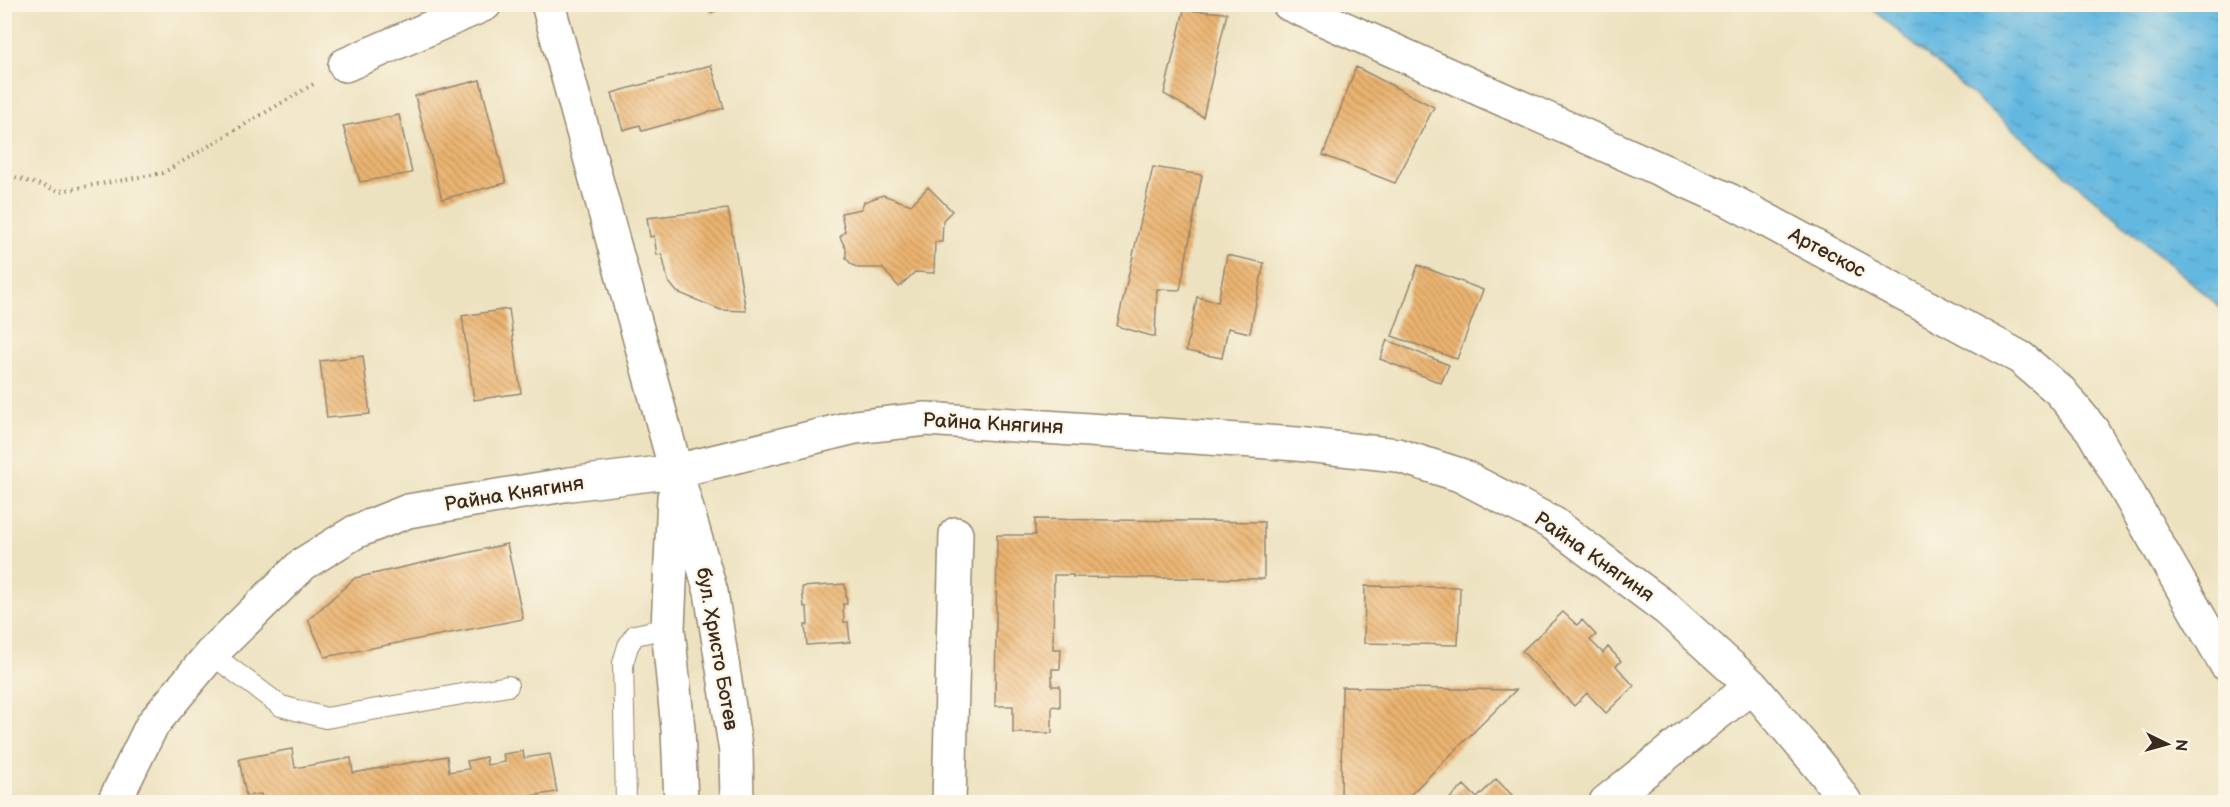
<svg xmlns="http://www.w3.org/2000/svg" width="2230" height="807" font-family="'Balsamiq Sans',sans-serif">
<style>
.water{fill:url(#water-ripples);stroke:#50717f;stroke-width:1.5}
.building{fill:url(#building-back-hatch)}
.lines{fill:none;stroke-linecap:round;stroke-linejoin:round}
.lane-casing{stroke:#94866f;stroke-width:22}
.street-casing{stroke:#94866f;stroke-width:36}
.secondary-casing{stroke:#94866f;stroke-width:36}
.path{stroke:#94866f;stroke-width:4;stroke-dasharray:1.5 4.5;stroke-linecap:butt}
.lane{stroke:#fff;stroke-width:20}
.street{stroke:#fff;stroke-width:33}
.secondary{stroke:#fff;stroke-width:33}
.labels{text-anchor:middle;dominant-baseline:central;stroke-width:4.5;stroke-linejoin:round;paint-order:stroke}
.street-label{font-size:20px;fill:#3b2a1e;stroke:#fcf5e5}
</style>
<defs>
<pattern id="water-ripples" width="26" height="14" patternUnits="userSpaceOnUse" patternTransform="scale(1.5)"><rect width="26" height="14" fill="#64b8e0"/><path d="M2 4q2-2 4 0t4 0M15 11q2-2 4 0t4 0" fill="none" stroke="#5496b5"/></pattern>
<pattern id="building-back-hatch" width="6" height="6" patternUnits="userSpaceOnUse" patternTransform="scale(1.5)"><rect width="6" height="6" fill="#ebb471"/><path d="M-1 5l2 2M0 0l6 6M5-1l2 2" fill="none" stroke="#c0935c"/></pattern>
</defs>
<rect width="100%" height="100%" fill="#fcf5e5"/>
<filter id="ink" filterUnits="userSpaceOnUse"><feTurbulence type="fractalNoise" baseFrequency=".0167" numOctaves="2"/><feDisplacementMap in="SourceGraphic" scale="12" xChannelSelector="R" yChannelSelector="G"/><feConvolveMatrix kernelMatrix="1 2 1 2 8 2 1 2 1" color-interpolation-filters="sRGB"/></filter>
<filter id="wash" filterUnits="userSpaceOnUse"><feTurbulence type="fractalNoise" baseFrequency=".008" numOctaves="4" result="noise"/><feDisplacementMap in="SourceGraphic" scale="24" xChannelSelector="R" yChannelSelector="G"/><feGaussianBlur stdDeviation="1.35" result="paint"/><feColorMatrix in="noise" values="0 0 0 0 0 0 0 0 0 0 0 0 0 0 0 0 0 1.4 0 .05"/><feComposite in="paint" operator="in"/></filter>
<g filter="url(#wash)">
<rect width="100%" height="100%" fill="#ede2c0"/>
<path class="water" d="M1868 5H2225V311Z"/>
<g id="blocks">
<path class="building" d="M707 4H729L711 13Z
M1184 10 1227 13 1203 117 1164 94Z
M711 65 724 108 642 131 640 125 623 130 612 93Z
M1356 67 1434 107 1395 183 1323 155Z
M480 80 506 183 442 199 415 96Z
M399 115 412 173 360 182 343 126Z
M1153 167 1202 175 1180 290 1157 289 1155 337 1117 326Z
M928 187 952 211 943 220 942 242H935L934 273 915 272 899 287 882 268H858L851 264 846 258V249L840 237 845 231 841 213 861 209 864 202 883 195 911 205Z
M728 209 746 311 721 310 677 292 668 281 662 254 657 255 654 236 650 237 647 218Z
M1227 255 1264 263 1250 333 1228 328 1222 358 1186 351 1197 297 1218 302Z
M1418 265 1483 290 1457 359 1392 336Z
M509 309 521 393 474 400 462 316Z
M1387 340 1449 365 1441 383 1380 359Z
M363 356 370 414 327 418 320 361Z
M1035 519 1264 522V579L1073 577V575H1054L1053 649H1061L1060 669H1052V686H1060V707L1052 706V733H1013V706H995L997 535H1035Z
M507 544 523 619 325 657 308 620 355 578Z
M845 584 847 604H843L844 622H848L850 642 807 645 805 625H808L807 607H804L802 587Z
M1365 586 1460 587 1458 645 1364 643Z
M1563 612 1577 625 1582 620 1596 635 1590 640 1603 653 1608 647 1621 661 1616 666 1634 686 1606 713 1587 693 1574 706 1522 651Z
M1342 687 1516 690 1404 801 1341 800Z
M292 749 295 768 351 758 353 773 447 756 449 772 469 769 467 761 486 757 487 765 505 762 503 754 523 751 524 758 550 754 557 792 531 796 532 802H263L261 794 246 796 239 759Z
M1496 779 1519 802H1446L1464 785 1477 798Z"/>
</g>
</g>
<g filter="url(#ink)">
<use href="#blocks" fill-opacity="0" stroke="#94866f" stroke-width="1.5"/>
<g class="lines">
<g class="lane-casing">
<path id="lane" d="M211 654 281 706 326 718 508 686
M626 802 623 663 628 646 635 635 668 628"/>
</g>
<g class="street-casing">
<path id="street" d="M548 4 676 471
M1289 4 1731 201 2021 358 2060 391 2092 430 2226 664
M345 65 485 4
M114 802 152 725 211 654 303 564 355 532 408 511 570 484 676 471 855 427 926 419 1297 444 1397 455 1460 475 1554 524 1667 609 1752 686 1826 774 1845 802
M949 802 956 534
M1606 802 1752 686"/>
</g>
<g class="secondary-casing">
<path id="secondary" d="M676 471 711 592 736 752 737 802
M674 497 668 628 678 729 681 802"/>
</g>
<path class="path" d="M4 174 60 191 163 173 317 82"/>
<use href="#lane" class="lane"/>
<use href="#street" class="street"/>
<use href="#secondary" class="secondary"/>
</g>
</g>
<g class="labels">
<g class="street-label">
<text transform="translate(1827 253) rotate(28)">Артескос</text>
<text transform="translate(993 424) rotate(3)">Райна Княгиня</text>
<text transform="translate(514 494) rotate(-9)">Райна Княгиня</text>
<text transform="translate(1594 557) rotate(35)">Райна Княгиня</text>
<text transform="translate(717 649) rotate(80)">бул. Христо Ботев</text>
</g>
</g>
<rect width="2230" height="807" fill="none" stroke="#fcf5e5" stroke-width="24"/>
<g transform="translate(2167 744) rotate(95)" stroke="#fcf5e5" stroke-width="4.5" paint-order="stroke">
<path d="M0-4.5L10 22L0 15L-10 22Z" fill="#3b2a1e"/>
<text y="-9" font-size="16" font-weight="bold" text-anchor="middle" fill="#3b2a1e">N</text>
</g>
</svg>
